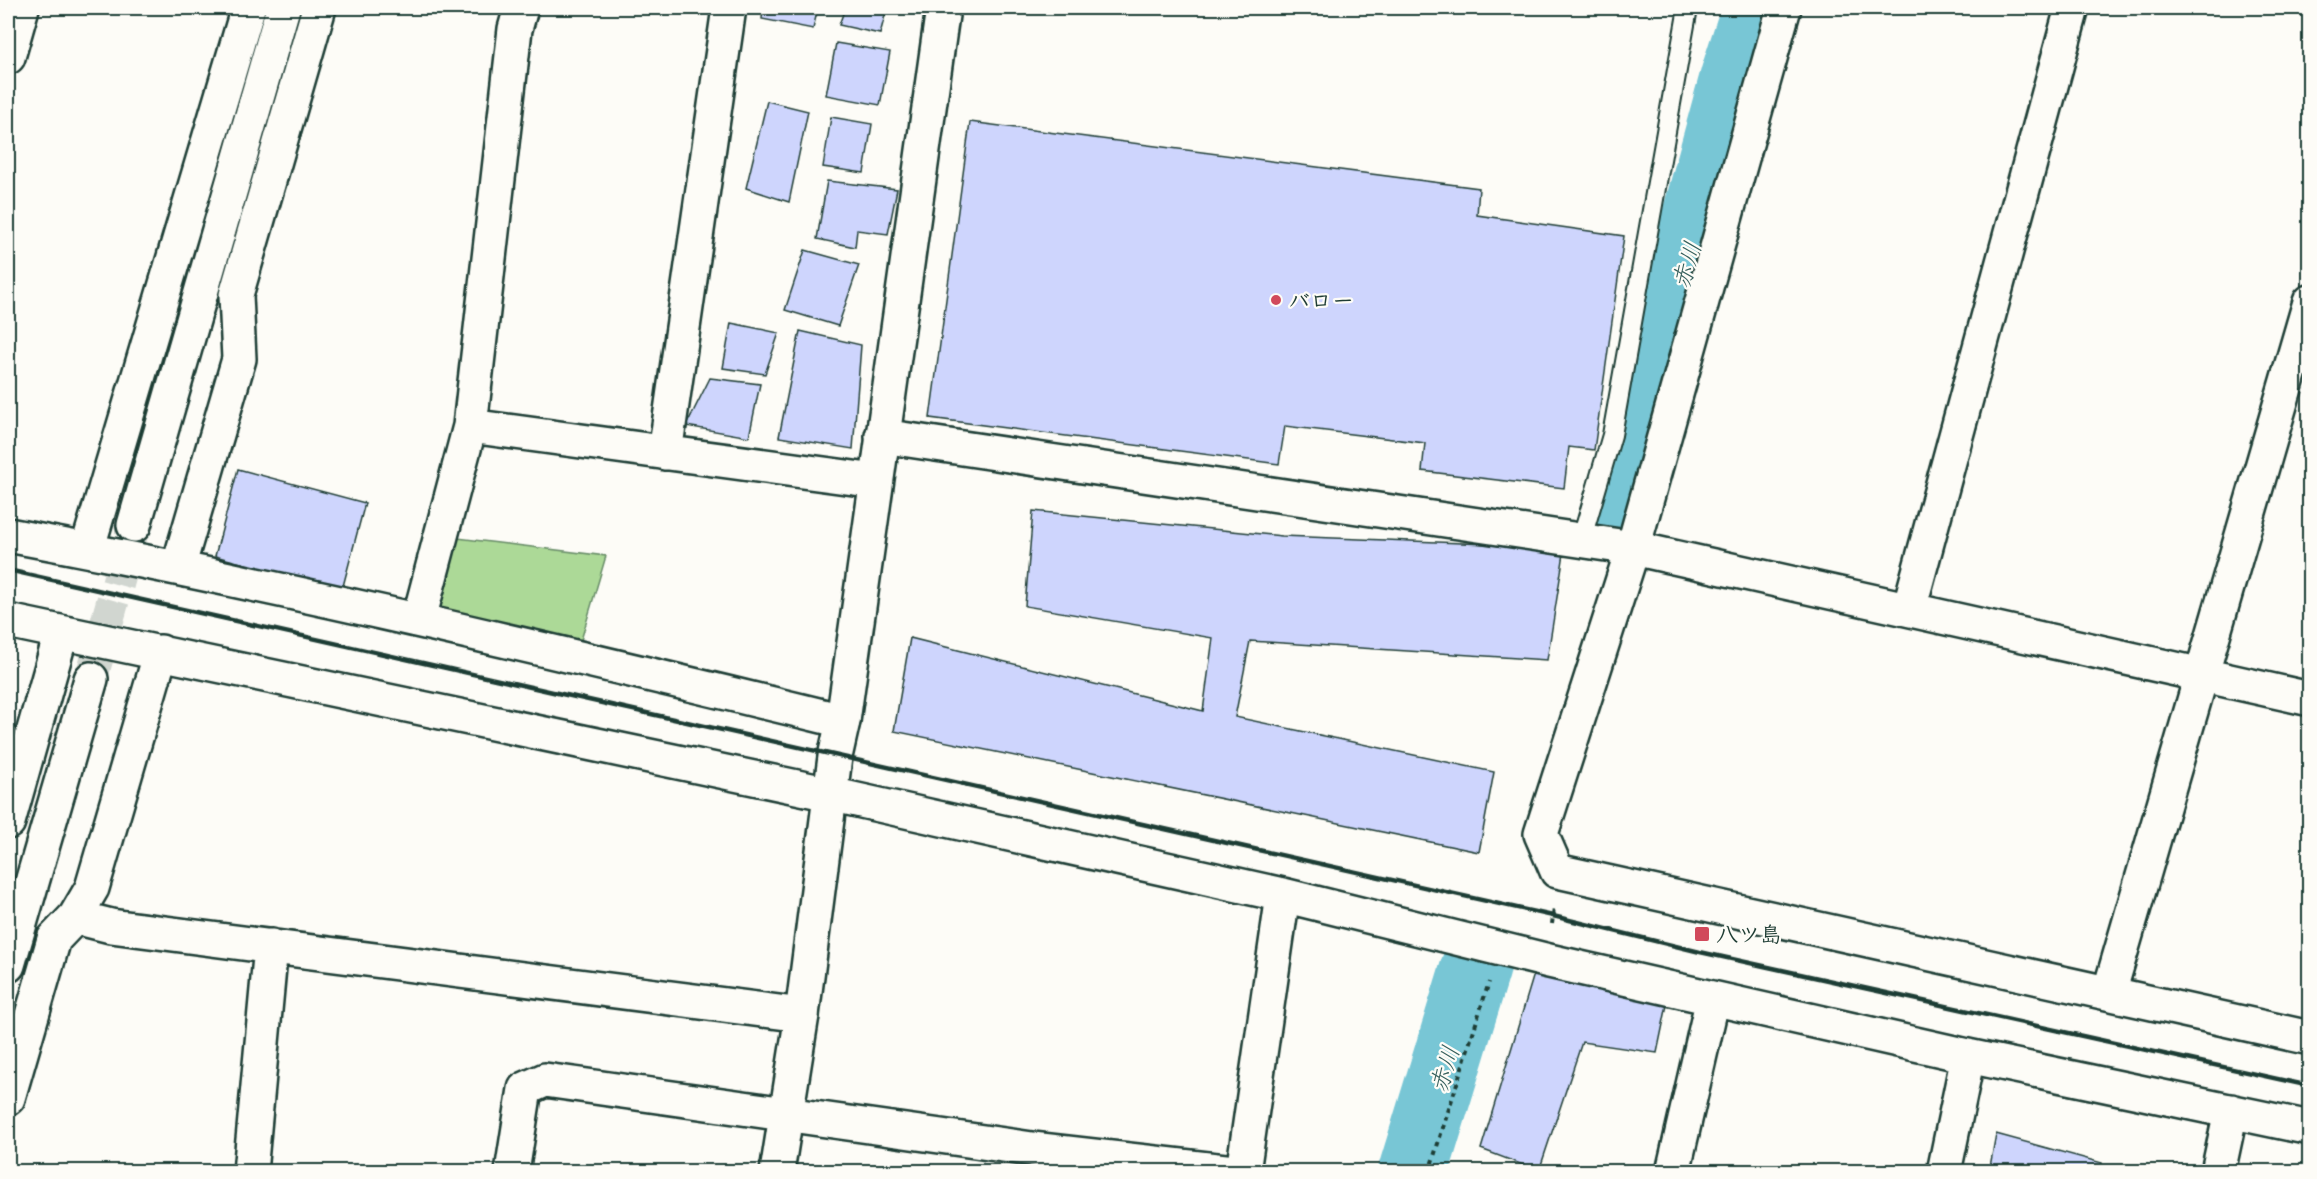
<svg xmlns="http://www.w3.org/2000/svg" width="2317" height="1179" font-family="'Patrick Hand','Klee One',sans-serif">
<style>
.green{fill:#acd997;stroke:#668b66;stroke-width:1.5}
.lines{fill:none;stroke-linecap:round;stroke-linejoin:round}
.river{stroke:#78c6d5;stroke-width:70}
.building{fill:#ced5fd;stroke:#1f3d34;stroke-width:1.5}
.tertiary-tunnel{stroke:#d1d6d0;stroke-width:33;stroke-dasharray:33 16;stroke-linecap:butt}
.service-casing{stroke:#1f3d34;stroke-width:22}
.minor-casing{stroke:#1f3d34;stroke-width:38}
.tertiary-casing{stroke:#1f3d34;stroke-width:38}
.path{stroke:#1f3d34;stroke-width:4;stroke-dasharray:4.5 4.5;stroke-linecap:butt}
.service{stroke:#fdfcf7;stroke-width:18}
.minor{stroke:#fdfcf7;stroke-width:33}
.tertiary{stroke:#fdfcf7;stroke-width:33}
.rail{stroke:#1f3d34;stroke-width:4.5}
.poi-dot{fill:#d1495b;stroke:#fdfcf7;stroke-width:2}
.labels{text-anchor:middle;dominant-baseline:central;stroke-width:4.5;stroke-linejoin:round;paint-order:stroke}
.poi-label{font-size:22px;font-weight:bold;fill:#1f3d34;stroke:#fdfcf7;text-anchor:start}
.water-label{font-size:24px;font-style:italic;fill:#355f5c;stroke:#fdfcf7}
</style>
<rect width="100%" height="100%" fill="#fdfcf7"/>
<filter id="ink" filterUnits="userSpaceOnUse"><feTurbulence type="fractalNoise" baseFrequency=".0167" numOctaves="2"/><feDisplacementMap in="SourceGraphic" scale="12" xChannelSelector="R" yChannelSelector="G"/><feConvolveMatrix kernelMatrix="1 2 1 2 8 2 1 2 1" color-interpolation-filters="sRGB"/></filter>
<g filter="url(#ink)">
<path class="green" d="M441 536 606 556 576 657 419 619Z"/>
<g class="lines">
<path class="river" d="M1614 522 1735 77 1757 8
M1413 1172 1476 966"/>
</g>
<path class="building" d="M763 8H818L813 29 762 19Z
M845 8H887L880 34 839 25Z
M836 43 890 52 880 105 826 95Z
M767 101 808 111 789 202 746 188Z
M831 117 872 124 864 173 823 167Z
M970 122 1479 188 1477 215 1624 236 1594 450 1569 447 1564 488 1422 471 1425 443 1285 426 1279 464 930 418Z
M827 181 897 189 888 234 857 230 855 247 817 239Z
M805 250 859 265 838 326 785 310Z
M731 323 779 333 765 374 723 368Z
M800 331 861 345 853 449 779 437Z
M710 378 760 384 749 437 686 426Z
M238 469 365 503 342 590 215 556Z
M1033 511 1282 536 1565 547 1547 660 1250 641 1235 717 1494 772 1479 852 894 731 910 638 1203 711 1213 638 1025 606Z
M1534 974 1668 1000 1657 1053 1582 1042 1539 1171 1481 1149Z
M1996 1134 2102 1163 2100 1172H1989Z"/>
<g class="lines">
<path class="tertiary-tunnel" d="M91 679 133 529"/>
<g class="service-casing">
<path id="service" d="M1581 541 1612 435 1688 8"/>
</g>
<g class="minor-casing">
<path id="minor" d="M1784 8 1633 548 1541 834 1557 871 2310 1038
M8 57 22 8
M470 426 876 481
M882 436 1633 548 2310 699
M665 453 729 8
M8 535C288 587 565 654 843 721
M87 550 248 8
M178 568 239 359 236 295 319 8
M1909 609 2072 8
M419 619 470 426 515 29 521 8
M8 621 830 794 1283 895 1549 961 1968 1056 2310 1128
M8 822 61 634
M75 917 111 926 802 1015
M2109 993 2310 302
M8 1098 54 939 75 917 92 888 161 652
M250 1172 271 946
M512 1172 525 1089 545 1080 1032 1149 1234 1172
M1243 1172 1283 895
M1673 1172 1713 998
M1944 1172 1968 1056
M2218 1172 2231 1111"/>
</g>
<g class="tertiary-casing">
<path id="tertiary" d="M134 525 283 8
M8 965 91 679
M777 1172 802 1015 835 757 843 721 943 8"/>
</g>
<path class="path" d="M1552 924 1554 908
M1429 1172 1489 982"/>
<use href="#service" class="service"/>
<use href="#minor" class="minor"/>
<use href="#tertiary" class="tertiary"/>
<path class="rail" d="M8 570 1553 916 1700 952 2310 1086"/>
</g>
</g>
<g class="poi-dot">
<circle cx="1276" cy="300" r="6"/>
<rect x="1694" y="926" width="16" height="16" rx="3"/>
</g>
<g class="labels">
<g class="poi-label">
<text x="1288" y="300">バロー</text>
<text x="1716" y="934">八ツ島</text>
</g>
<g class="water-label">
<text transform="translate(1686 265) rotate(-74)">赤川</text>
<text transform="translate(1444 1069) rotate(-73)">赤川</text>
</g>
</g>
<rect width="2317" height="1179" fill="none" stroke="#fdfcf7" stroke-width="30"/>
<rect x="15" y="15" width="2287" height="1149" fill="none" stroke="#1f3d34" stroke-width="2" filter="url(#ink)"/>
</svg>
